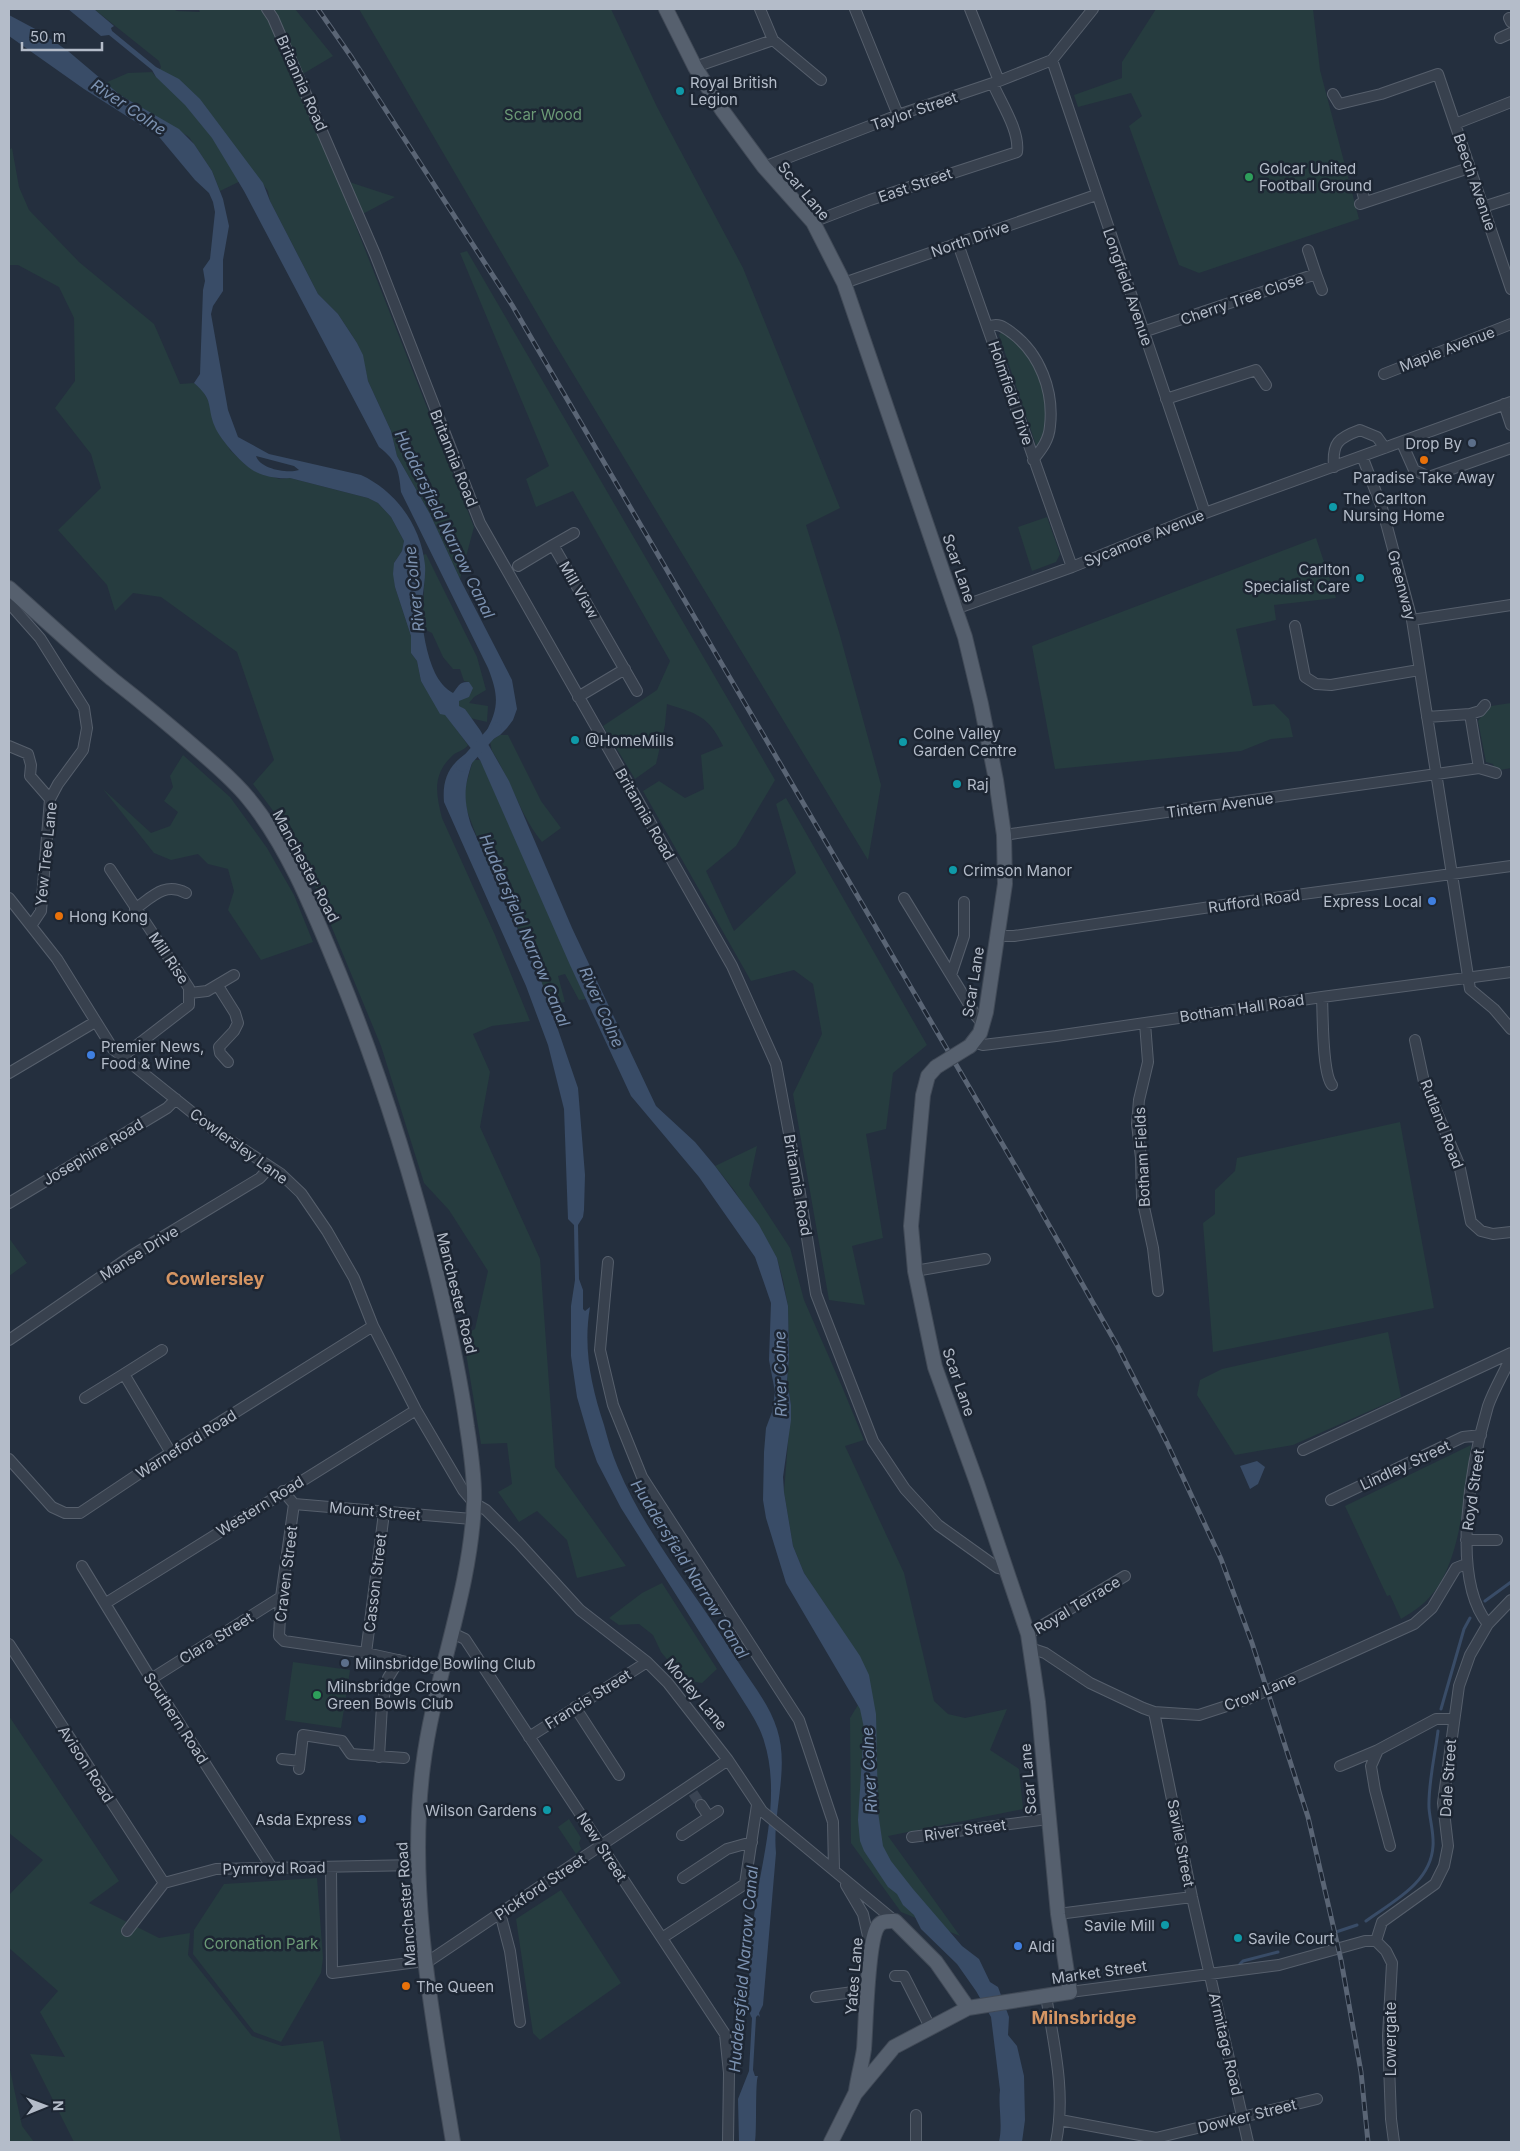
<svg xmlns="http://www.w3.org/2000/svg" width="1520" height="2151" font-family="Inter,sans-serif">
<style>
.green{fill:#263c3f}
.water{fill:#394c67;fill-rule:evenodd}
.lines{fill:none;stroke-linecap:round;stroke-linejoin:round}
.stream{stroke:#394c67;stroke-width:3}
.canal{stroke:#394c67;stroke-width:11}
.minor-tunnel{stroke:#3a4453;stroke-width:10;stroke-dasharray:10 5;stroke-linecap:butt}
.minor-casing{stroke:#565f6c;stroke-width:12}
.major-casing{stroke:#414a57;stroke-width:16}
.minor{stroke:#38414e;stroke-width:10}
.major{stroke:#56606e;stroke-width:14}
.rail-casing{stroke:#5a6575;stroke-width:5}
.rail{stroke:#1d2633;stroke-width:3;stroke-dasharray:9;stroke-linecap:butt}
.major-bridge-casing{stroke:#414a57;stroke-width:16;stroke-linecap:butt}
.major-bridge{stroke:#56606e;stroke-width:14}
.culture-dot{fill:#0f9aa8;stroke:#1d2633;stroke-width:2}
.leisure-dot{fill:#2e9e5b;stroke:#1d2633;stroke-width:2}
.service-dot{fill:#5c6f8a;stroke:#1d2633;stroke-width:2}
.food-dot{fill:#e8710a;stroke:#1d2633;stroke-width:2}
.shop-dot{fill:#3f7fe0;stroke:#1d2633;stroke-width:2}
.labels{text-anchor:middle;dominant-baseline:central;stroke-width:5;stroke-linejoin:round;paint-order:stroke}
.poi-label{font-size:15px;fill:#b4bcc9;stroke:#1d2633;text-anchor:start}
.street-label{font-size:15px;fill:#b4bcc9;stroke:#1d2633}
.park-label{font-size:15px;fill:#6b9a76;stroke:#1d2633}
.water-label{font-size:16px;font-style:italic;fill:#7c92b1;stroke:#1d2633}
.quarter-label{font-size:18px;font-weight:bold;fill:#d59563;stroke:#1d2633}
</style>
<rect width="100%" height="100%" fill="#242f3e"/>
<path class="green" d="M94 9H173L177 11 200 12 198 9H295L333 56 296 78 337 178 395 197 353 219 474 527 460 579 430 514 397 456 391 431 368 381 362 355 357 343 338 314 318 294 270 201 268 191 255 174 220 191 212 171 189 137 120 95 105 83 128 73 152 72 156 77 161 67 159 61Z
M359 9H611L657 107 743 268 840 508 806 525 839 632 881 785 868 860 552 339Z
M1156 9H1313L1320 70 1359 219 1199 273 1179 265 1129 126 1142 116 1131 93 1078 107 1074 95 1122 78V62Z
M12 148 19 187 29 210 79 262 154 324 180 384 194 383 203 391 210 404 211 411 230 450 247 466 279 479 290 478 368 498 378 503 391 517 404 541 402 551 394 563 395 587 411 636V653L417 661 421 681 468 745C464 751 457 751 452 756 432 775 436 794 442 818L495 935 530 1021 492 1026 473 1034 490 1072 480 1127 540 1259 555 1467 626 1566 577 1578 567 1540 537 1511 519 1522 498 1492 512 1484 507 1443 481 1444 463 1335 475 1329 488 1271 449 1210 424 1183 381 1046 306 865 274 812 253 784 274 760 237 652 161 597 133 593 115 611 107 585 58 530 101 488 91 454 55 408 75 381 74 318 59 287 18 265H9V150Z
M467 251 775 780 736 846 706 871 734 931 796 873 776 804 786 798 927 1045 893 1073 886 1129 866 1134 883 1238 852 1246 865 1305 829 1300 793 1094 822 1034 813 984 794 970 751 981 643 791 659 781 685 798 704 789 701 755 723 746C709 716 696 713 667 704L665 725 656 764 635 779 603 726 657 690 670 661 573 491 536 507 526 479 549 466 460 253Z
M1003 331 1009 333 1031 357 1044 387 1047 427 1040 445H1036L999 335Z
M1047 517 1060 554 1056 562 1032 571 1018 527Z
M1316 538 1336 598 1274 605 1276 620 1236 629 1253 706 1274 704 1289 719 1293 737 1271 739 1241 751 1055 769 1032 646Z
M426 554 477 657 486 690 474 697 469 703 488 706 487 722 470 718 465 709 459 707 458 701 469 682 464 681 460 669H453L443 657 432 633 424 629C421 604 427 580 423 555Z
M1511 703V768L1495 771 1493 764 1486 762 1478 721 1484 713V707Z
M500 735H508L541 801 561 828 542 842C520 815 511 780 492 751L490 741Z
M183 755 230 797 267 848 294 895 313 942 261 960 228 910 234 891 228 869 208 864 198 854 171 860 154 853 103 789 151 833 170 826 178 812 164 801 173 787 170 776Z
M473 760H480L485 770 586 999 579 1000 565 974 558 976 565 1002 550 1005 533 960 488 866 467 811 464 792Z
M1400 1122 1434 1308 1213 1352 1203 1223 1215 1214V1190L1235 1171 1237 1158Z
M757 1146 749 1185 790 1248 804 1300 843 1389 864 1440 845 1446 904 1573 934 1701 948 1714 965 1718 1007 1709 990 1750 1019 1769 1023 1809 888 1836 960 1936 901 1912 851 1843 850 1718 858 1705 868 1675 859 1656 804 1573 793 1546 784 1492 791 1405 787 1380 789 1359 788 1306 783 1280 777 1258 734 1190 715 1166Z
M9 1238 27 1263 9 1276Z
M1388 1332 1401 1397 1293 1445 1235 1455 1197 1395 1200 1380 1222 1369Z
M1471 1445C1464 1492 1462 1567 1426 1601 1419 1608 1409 1614 1401 1619L1390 1595 1387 1596 1345 1506Z
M662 1583 717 1669 702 1683 690 1681 676 1670 661 1652 653 1635 639 1624 619 1625 609 1618 642 1593Z
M293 1662 350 1670 341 1728 285 1720Z
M9 1716 119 1881 89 1903 159 1938 190 1933 188 1955 252 2036 282 2046 323 2041 341 2142H74L30 2054 65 2057 40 2012 58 1991 9 1948V1895L43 1860 9 1833Z
M569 1819 581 1838 579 1843 581 1849 576 1854 558 1827Z
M317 1878 323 1958 321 1973 281 2042 254 2032 193 1954 194 1930 224 1884Z
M561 1890 621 1983 540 2040 533 2033 516 1919Z
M9 2065 22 2126 34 2142H9Z"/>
<path class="water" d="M68 9H94L114 26 111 28 112 31 156 67 179 79 200 99 263 183 270 201 318 294 338 314 357 343 363 355 368 381 391 431 397 456 430 514 460 579 512 680 517 709 513 720 507 728 500 735 490 741 487 740 485 734C499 708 499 696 488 668L401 492C399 470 397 461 379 447L244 191 212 138 185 105 156 77 152 70 109 35 101 36Z
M9 15 39 31 68 51 120 95 179 129 194 144 212 171 223 199 229 226 223 260V291L213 306 211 314 228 410 238 437 269 454 361 475C396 491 421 526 425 565 426 577 423 590 422 603 421 626 426 653 435 673 439 681 445 689 453 693 458 687 459 681 469 682L473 688 469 697 459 701V706L465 709 480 730 509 781 572 928 656 1106 695 1142 715 1166 759 1225 777 1258 788 1306 789 1359 787 1380 791 1405V1420L783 1477 784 1492 793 1546 804 1573 860 1656 869 1675 876 1714 878 1812 883 1846 891 1861 913 1889 962 1946 979 1959 990 1982 998 1987 1009 2017 1008 2035 1017 2046 1024 2076 1025 2120 1022 2142H999C1003 2124 998 2107 1000 2090L991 2017 976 1991 957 1964 921 1929 914 1915 903 1905 897 1894 888 1887 864 1851 860 1841 858 1820 864 1728 860 1709 786 1583 766 1518 763 1500 764 1452 766 1428 772 1412 775 1392 769 1360 771 1303 755 1257 699 1177 631 1096 570 965 480 760 445 715 440 714 421 681 417 661 411 653V636L395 587 393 574 394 563 402 551 404 541 391 517 378 503 368 498 290 478C279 479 266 477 256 472 244 467 220 439 215 427 206 406 215 401 194 383L200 374 203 290 205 281 203 269 210 259 215 212 213 202 209 193 195 180 155 132 150 131 84 89 9 36ZM256 456 294 466 299 470C288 474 260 469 256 456Z
M467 753 472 755 473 760C464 786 463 798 471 825L542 983 578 1088 585 1175 584 1210 583 1217 578 1225 579 1279 583 1290V1309L585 1311 590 1307C583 1348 591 1386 604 1425 608 1440 612 1454 618 1468 647 1537 697 1594 735 1657 749 1680 769 1703 777 1729 790 1769 772 1812 776 1853L763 2005 759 2013 760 2017 758 2015 756 2017 753 2070 755 2076H758C755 2081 757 2130 755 2142H739L738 2099 749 2071 752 2018C745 2007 749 1978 750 1965 752 1943 753 1921 756 1900 765 1849 780 1791 764 1741 761 1730 755 1720 749 1710L621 1508 597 1462 591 1445 577 1397 571 1356V1306L575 1280 574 1225 568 1219 564 1109 548 1045 526 986 444 802C442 779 449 765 467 753Z
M1257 1461 1265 1467 1258 1484 1250 1489 1240 1466Z"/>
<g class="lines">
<path class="stream" d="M1485 1601 1511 1582
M1441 1709 1464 1629 1470 1618
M1366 1921C1392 1902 1431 1883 1433 1846 1434 1833 1430 1821 1429 1808 1428 1784 1435 1755 1438 1731
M1327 1935 1357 1925
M1240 1964 1243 1961 1278 1952"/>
<path class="canal" d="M462 766 496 728"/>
<path class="minor-tunnel" d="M693 1793 701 1805"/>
<g class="minor-casing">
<path id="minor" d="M267 9 273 18 375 254 480 523 732 966 776 1064 799 1187 816 1294 873 1441 905 1489 938 1525 998 1568 1006 1570
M855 9 898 115
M970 9 999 81
M1509 18 1511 22
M1500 38 1511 33
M773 40 821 80
M1052 60 1205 513
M695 67 773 40 760 9
M1333 94 1339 104 1381 94 1438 74 1511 289
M1455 124 1511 102
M764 167 898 115 999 81 1052 60 1093 9
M1361 187 1365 202
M1360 204 1469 168
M1483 207 1511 198
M813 222 870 200 1017 152C1020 131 1001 103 993 84
M958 244 1072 567
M1316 274 1322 290
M844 283 1096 195
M988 327C998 322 1004 327 1012 333 1040 354 1054 391 1050 426 1049 440 1042 449 1033 460
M1143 332 1316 274 1308 250
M1384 374 1511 324
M1166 399 1256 370 1266 385
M1504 404 1511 425
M1402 443 1414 470 1429 477 1511 448
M1362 456 1382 508 1412 620 1470 989 1494 1009 1511 1029
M1334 467C1332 443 1338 438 1360 430L1377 437 1385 448
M553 545 574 533
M518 566 553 545 637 691
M9 603 40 638 84 708 87 728 83 750 58 784 50 799 41 911 31 926
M955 609 1072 567 1205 513 1511 402
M1412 620 1511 605
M1295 626 1305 677 1316 684 1331 685 1419 670
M578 697 625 669
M1470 714 1480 711 1485 705
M9 746 28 754 31 765 30 776 50 799
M1479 768 1496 773
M1004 835 1479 768 1470 714 1427 717
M110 869 189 988V1005L123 1056
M9 898 57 959 113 1049 214 1130 281 1174 301 1193 327 1231 354 1278 373 1326 416 1410 463 1490 474 1503 486 1510 518 1542 580 1610 647 1662 668 1683 728 1760 762 1811 895 1921
M904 898 976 1016 983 1024
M135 909C153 896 165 882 186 893
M997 936H1014L1251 901 1511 866
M951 975 964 936V902
M218 986 235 1013 238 1023 234 1031 219 1047 220 1053 228 1062
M190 993 207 991 234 975
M1322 997C1323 1016 1322 1073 1332 1085
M1145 1023 1148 1062 1139 1100 1137 1124 1141 1158 1142 1198 1153 1248 1158 1291
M1415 1040 1424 1082 1459 1164 1471 1222 1481 1231 1493 1234 1511 1232
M974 1042 983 1045 1056 1036 1322 997 1511 972
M9 1073 95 1022
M9 1203 167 1108 176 1099
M608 1262 600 1350 613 1405 642 1477 799 1720 833 1822 834 1870
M915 1271 985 1259
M9 1340 131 1256 260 1178 269 1168
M162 1350 124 1374 171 1453
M85 1398 124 1374
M1303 1450 1511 1353
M9 1459 52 1507 65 1513H80L161 1459 373 1326
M283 1491 294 1504 472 1519
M1331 1500 1463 1437 1481 1435
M294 1504 281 1597 279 1636 284 1641 366 1653 443 1670
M1466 1540H1497
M82 1566 151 1679 272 1868
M106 1603 416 1410
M1488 1624C1449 1577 1472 1460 1488 1406 1494 1389 1504 1373 1511 1357
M452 1633 465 1639 725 2034 729 2073 728 2142
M1028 1634 1125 1576
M9 1644 164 1883
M1030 1648 1045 1653 1090 1683 1143 1708 1154 1712 1199 1715 1248 1699 1414 1624 1432 1608 1456 1568 1466 1564
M366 1653 384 1513
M151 1679 281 1597
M575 1707 619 1775
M1154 1712 1192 1897 1248 2142
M529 1737 647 1662
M379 1757 382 1705 388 1678 399 1660
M282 1759 300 1761
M1340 1766 1378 1750
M299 1769 303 1735 342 1741 351 1754 404 1758
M701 1805 709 1817
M682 1835 718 1811
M912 1837 1048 1819
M1390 1846 1375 1790 1371 1766 1378 1750 1436 1719H1453
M331 1867 332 1973 425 1961
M683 1878 727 1849 752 1842
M846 1885 863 1914 870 1945
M500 1913 510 1951 520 2022
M1058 1914 1192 1897
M127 1931 164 1883 216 1869 417 1865
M662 1938 745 1884 757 1805
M1376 1941 1382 1922 1435 1884 1444 1866 1448 1846 1443 1803 1459 1686 1470 1655 1488 1624 1511 1600
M1376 1941 1386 1951 1392 1963 1388 2036 1391 2119 1394 2142
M426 1963 728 1760
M895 1976H904L930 2027
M1070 1992 1279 1965 1365 1941H1376
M1046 1996C1054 2045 1066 2093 1056 2142
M816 1997 868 1990
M1060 2120 1156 2138 1317 2099
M916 2142V2115"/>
</g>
<g class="major-casing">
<path id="major" d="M666 9 695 67 722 110 764 167 813 222 844 283 965 637 981 704 996 780 1004 835 1005 884 986 1012 980 1033 970 1046
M9 588C43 618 77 650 112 679 144 704 174 729 205 756 220 769 235 782 248 798 288 846 315 915 339 973 379 1071 411 1172 437 1276 449 1326 460 1376 467 1427 471 1452 475 1479 474 1504 470 1594 434 1678 423 1766 407 1892 433 2019 453 2142
M856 2091C858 2077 862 2063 864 2049 866 2026 867 1941 878 1926 882 1920 889 1921 895 1921L936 1962 968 2008
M831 2142 855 2094 894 2047 968 2008 1070 1992 1058 1914 1038 1702 1028 1634 977 1483 935 1367 915 1271 911 1226 923 1095 928 1076 936 1067"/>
</g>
<use href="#minor" class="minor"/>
<use href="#major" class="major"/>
<g class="rail-casing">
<path id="rail" d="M318 9 352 58 512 305 1020 1174 1118 1347 1167 1443 1221 1559 1252 1643 1308 1817 1341 1960 1361 2072 1368 2142"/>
</g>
<use href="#rail" class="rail"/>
<g class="major-bridge-casing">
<path id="major-bridge" d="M936 1067 970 1046"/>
</g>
<use href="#major-bridge" class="major-bridge"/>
</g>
<g class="culture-dot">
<circle cx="680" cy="91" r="5"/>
<circle cx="1333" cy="507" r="5"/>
<circle cx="1360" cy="578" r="5"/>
<circle cx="575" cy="740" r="5"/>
<circle cx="903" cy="742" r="5"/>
<circle cx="957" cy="784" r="5"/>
<circle cx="953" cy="870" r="5"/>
<circle cx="547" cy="1810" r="5"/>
<circle cx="1165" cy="1925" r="5"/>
<circle cx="1238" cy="1938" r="5"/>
</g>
<g class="leisure-dot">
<circle cx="1249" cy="177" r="5"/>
<circle cx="317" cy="1695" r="5"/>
</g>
<g class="service-dot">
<circle cx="1472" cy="443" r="5"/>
<circle cx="345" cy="1663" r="5"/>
</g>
<g class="food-dot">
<circle cx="1424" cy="460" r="5"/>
<circle cx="59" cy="916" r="5"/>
<circle cx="406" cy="1986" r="5"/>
</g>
<g class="shop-dot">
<circle cx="1432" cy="901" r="5"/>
<circle cx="91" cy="1055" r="5"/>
<circle cx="362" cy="1819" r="5"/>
<circle cx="1018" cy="1946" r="5"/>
</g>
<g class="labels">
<g class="poi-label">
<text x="690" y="82">Royal British<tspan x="690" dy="17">Legion</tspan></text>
<text x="1259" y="168">Golcar United<tspan x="1259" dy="17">Football Ground</tspan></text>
<text x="1462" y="443" text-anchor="end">Drop By</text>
<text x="1424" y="477" text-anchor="middle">Paradise Take Away</text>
<text x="1343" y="498">The Carlton<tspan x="1343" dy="17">Nursing Home</tspan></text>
<text x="1350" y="569" text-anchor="end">Carlton<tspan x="1350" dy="17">Specialist Care</tspan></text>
<text x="913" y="733">Colne Valley<tspan x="913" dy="17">Garden Centre</tspan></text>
<text x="585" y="740">@HomeMills</text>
<text x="967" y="784">Raj</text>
<text x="963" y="870">Crimson Manor</text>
<text x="1422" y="901" text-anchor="end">Express Local</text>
<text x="69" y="916">Hong Kong</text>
<text x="101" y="1046">Premier News,<tspan x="101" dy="17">Food &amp; Wine</tspan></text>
<text x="355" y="1663">Milnsbridge Bowling Club</text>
<text x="327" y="1686">Milnsbridge Crown<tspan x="327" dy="17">Green Bowls Club</tspan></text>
<text x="537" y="1810" text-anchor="end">Wilson Gardens</text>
<text x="352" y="1819" text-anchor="end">Asda Express</text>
<text x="1155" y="1925" text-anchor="end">Savile Mill</text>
<text x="1248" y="1938">Savile Court</text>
<text x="1028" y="1946">Aldi</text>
<text x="416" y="1986">The Queen</text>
</g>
<g class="street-label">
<text transform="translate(302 83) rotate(66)">Britannia Road</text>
<text transform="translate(914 111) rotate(-19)">Taylor Street</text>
<text transform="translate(1475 182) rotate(71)">Beech Avenue</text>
<text transform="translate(915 185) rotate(-19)">East Street</text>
<text transform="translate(804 191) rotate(50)">Scar Lane</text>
<text transform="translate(970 239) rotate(-19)">North Drive</text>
<text transform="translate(1128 287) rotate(71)">Longfield Avenue</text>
<text transform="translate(1242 299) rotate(-19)">Cherry Tree Close</text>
<text transform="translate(1447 349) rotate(-21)">Maple Avenue</text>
<text transform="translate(1011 393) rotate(71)">Holmfield Drive</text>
<text transform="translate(454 458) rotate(68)">Britannia Road</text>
<text transform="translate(1144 538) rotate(-22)">Sycamore Avenue</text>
<text transform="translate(959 568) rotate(71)">Scar Lane</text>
<text transform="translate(1402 585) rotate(75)">Greenway</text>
<text transform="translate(579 590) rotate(60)">Mill View</text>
<text transform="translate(1220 805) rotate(-8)">Tintern Avenue</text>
<text transform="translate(645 814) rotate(60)">Britannia Road</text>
<text transform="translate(46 854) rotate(-84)">Yew Tree Lane</text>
<text transform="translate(306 866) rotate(62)">Manchester Road</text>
<text transform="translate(1254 901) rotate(-8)">Rufford Road</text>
<text transform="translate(169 958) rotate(56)">Mill Rise</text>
<text transform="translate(973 982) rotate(-81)">Scar Lane</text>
<text transform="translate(1242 1008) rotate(-8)">Botham Hall Road</text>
<text transform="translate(1442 1124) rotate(69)">Rutland Road</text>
<text transform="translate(239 1146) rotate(36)">Cowlersley Lane</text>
<text transform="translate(93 1152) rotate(-31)">Josephine Road</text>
<text transform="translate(1142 1157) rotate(-93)">Botham Fields</text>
<text transform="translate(798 1185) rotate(80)">Britannia Road</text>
<text transform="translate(139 1253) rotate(-32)">Manse Drive</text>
<text transform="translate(457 1293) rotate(76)">Manchester Road</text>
<text transform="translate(959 1382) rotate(71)">Scar Lane</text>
<text transform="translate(186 1444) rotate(-32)">Warneford Road</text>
<text transform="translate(1405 1465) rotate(-25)">Lindley Street</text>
<text transform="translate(1473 1490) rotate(-82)">Royd Street</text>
<text transform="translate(260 1506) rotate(-32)">Western Road</text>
<text transform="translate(375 1511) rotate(5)">Mount Street</text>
<text transform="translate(286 1574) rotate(-83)">Craven Street</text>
<text transform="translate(375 1583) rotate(-83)">Casson Street</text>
<text transform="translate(1077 1605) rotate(-31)">Royal Terrace</text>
<text transform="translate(216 1638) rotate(-32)">Clara Street</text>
<text transform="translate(1260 1692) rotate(-22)">Crow Lane</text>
<text transform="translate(696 1694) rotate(50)">Morley Lane</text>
<text transform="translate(588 1699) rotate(-32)">Francis Street</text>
<text transform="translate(176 1718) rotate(57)">Southern Road</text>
<text transform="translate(86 1764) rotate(57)">Avison Road</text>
<text transform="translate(1448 1778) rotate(-86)">Dale Street</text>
<text transform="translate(1028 1779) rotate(-95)">Scar Lane</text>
<text transform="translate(965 1830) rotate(-8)">River Street</text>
<text transform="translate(1181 1843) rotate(79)">Savile Street</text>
<text transform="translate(602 1847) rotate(57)">New Street</text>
<text transform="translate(274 1868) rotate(-1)">Pymroyd Road</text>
<text transform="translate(540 1887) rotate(-34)">Pickford Street</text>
<text transform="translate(406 1904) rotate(-94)">Manchester Road</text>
<text transform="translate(1099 1972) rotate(-8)">Market Street</text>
<text transform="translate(854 1976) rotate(-85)">Yates Lane</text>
<text transform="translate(1390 2039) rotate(-90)">Lowergate</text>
<text transform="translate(1226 2044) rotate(77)">Armitage Road</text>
<text transform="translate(1247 2116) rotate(-14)">Dowker Street</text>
</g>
<g class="park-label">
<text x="543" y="114">Scar Wood</text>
<text x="261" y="1943">Coronation Park</text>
</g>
<g class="water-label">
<text transform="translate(129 107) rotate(34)">River Colne</text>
<text transform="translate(445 524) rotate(64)">Huddersfield Narrow Canal</text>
<text transform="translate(414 589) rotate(-96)">River Colne</text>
<text transform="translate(525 930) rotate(67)">Huddersfield Narrow Canal</text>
<text transform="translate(602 1007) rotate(66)">River Colne</text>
<text transform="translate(780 1374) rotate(-91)">River Colne</text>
<text transform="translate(690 1569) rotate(58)">Huddersfield Narrow Canal</text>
<text transform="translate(869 1770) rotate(-93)">River Colne</text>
<text transform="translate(743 1969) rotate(-85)">Huddersfield Narrow Canal</text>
</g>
<g class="quarter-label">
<text x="215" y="1278">Cowlersley</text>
<text x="1084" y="2017">Milnsbridge</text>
</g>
</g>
<rect width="1520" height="2151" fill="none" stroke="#b4bcc9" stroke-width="20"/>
<g transform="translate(45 2106) rotate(89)" stroke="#1d2633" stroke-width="4" paint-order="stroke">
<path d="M0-4L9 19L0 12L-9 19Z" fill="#b4bcc9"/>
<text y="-8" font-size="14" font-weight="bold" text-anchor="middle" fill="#b4bcc9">N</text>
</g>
<path d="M22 42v8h80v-8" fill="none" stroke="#b4bcc9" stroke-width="2.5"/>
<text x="30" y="42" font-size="15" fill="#b4bcc9" stroke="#1d2633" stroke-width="4" paint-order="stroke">50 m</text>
</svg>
